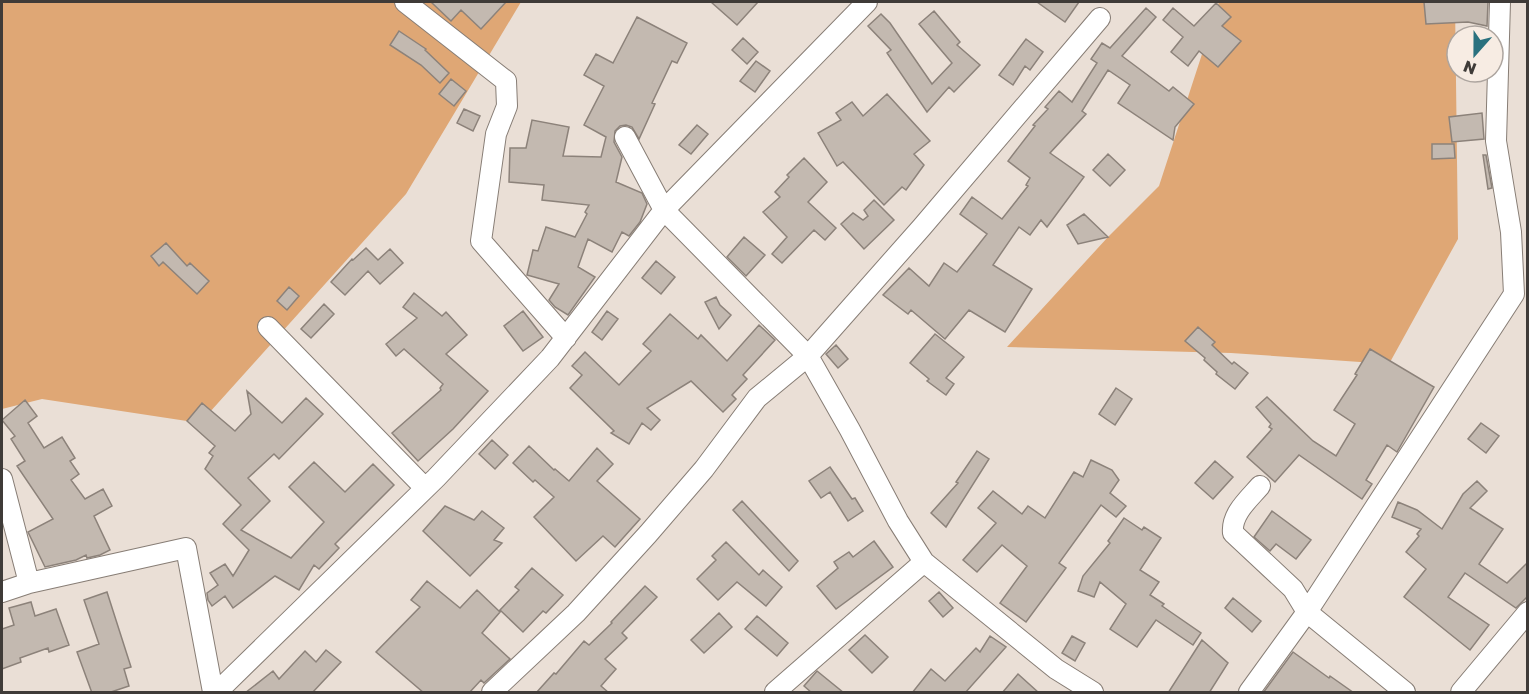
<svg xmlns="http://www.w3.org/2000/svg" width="1529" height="694" font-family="'Golos Text',sans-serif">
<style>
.green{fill:#dfa775}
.building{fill:#c3b9b0;stroke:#8c827a;stroke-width:1.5}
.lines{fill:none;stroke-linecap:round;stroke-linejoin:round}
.minor-casing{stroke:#877d75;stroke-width:22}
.minor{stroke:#fff;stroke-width:20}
</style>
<rect width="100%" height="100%" fill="#eadfd6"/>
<path class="green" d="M2 2H521L406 194 200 423 42 399 2 409Z
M1219 2H1455L1458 239 1389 364 1231 353 1007 347 1108 237 1159 186Z"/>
<path class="building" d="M431 2H506L481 29 461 10 451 21Z
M711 2H758L737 25Z
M1037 2H1079L1065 22Z
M1424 2H1488L1487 26 1468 22 1426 24Z
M1216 3 1231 17 1222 26 1241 41 1218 67 1199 51 1188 66 1171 52 1183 37 1163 20 1173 8 1194 26Z
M1146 8 1156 17 1122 56 1169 91 1173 87 1194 104 1175 127 1173 140 1118 103 1130 85 1108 70 1082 111 1086 114 1050 153 1084 177 1047 227 1041 220 1030 235 1019 227 993 265 1032 289 1005 332 969 310 945 339 911 310 908 314 883 295 909 268 929 286 944 263 957 272 987 234 960 214 972 197 1002 219 1028 186 1026 185 1030 178 1008 161 1035 126 1033 125 1048 109 1045 107 1059 91 1072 102 1097 63 1091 59 1102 43 1110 48Z
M934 11 960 42 957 45 980 65 954 92 949 87 927 112 887 53 891 50 868 26 881 14 890 23 932 84 952 63 919 24Z
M637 17 687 43 677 63 672 61 652 103 655 104 639 139 632 127 626 125 620 126 615 131 614 142 622 157 616 182 642 193 647 204 640 222 629 236 622 232 612 252 588 239 578 267 595 277 568 315 555 307 549 300 559 284 527 275 533 250 538 251 546 227 575 237 587 214 585 212 589 205 542 200 544 185 509 182 510 148H526L532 120 569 127 563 156 601 157 606 137 584 125 604 86 584 75 596 54 613 63Z
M399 31 426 49 425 50 449 73 440 83 421 65 390 45Z
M743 38 758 52 747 64 732 50Z
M1026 39 1043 52 1030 70 1025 66 1013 85 999 75Z
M756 61 770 71 755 92 740 81Z
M451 79 466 91 454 106 439 94Z
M887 94 930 141 914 154 924 165 906 190 902 187 884 205 843 162 837 166 818 133 841 120 836 113 852 102 863 116Z
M464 109 480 116 473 131 457 123Z
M1482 113 1484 139 1452 142 1449 117Z
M697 125 708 134 691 154 679 145Z
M1432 144H1454L1455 158 1432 159Z
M1108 154 1125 170 1110 186 1093 170Z
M1483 155H1486L1492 188 1488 189Z
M804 158 827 182 808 202 836 228 825 240 814 230 782 263 772 254 787 237 763 212 780 197 775 192 789 177 787 175Z
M874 200 894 220 864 249 841 224 853 213 863 220 868 216 864 210Z
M1084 214 1108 237 1078 244 1067 225Z
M744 237 765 255 746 276 727 257Z
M166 243 187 266 190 263 209 281 197 294 163 262 159 266 151 256Z
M366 248 378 260 390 249 403 263 380 284 368 271 345 295 331 282 352 259 353 260Z
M656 261 675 277 661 294 642 278Z
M289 287 299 296 287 310 277 301Z
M414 293 442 316 446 312 467 335 446 354 488 391 453 429 418 461 392 433 441 390 440 388 443 384 404 349 396 356 386 344 417 318 403 307Z
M716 297 720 305 731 315 719 329 705 302Z
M324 304 334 314 311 338 301 329Z
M523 311 543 337 523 351 504 326Z
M607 311 618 319 602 340 592 332Z
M670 314 698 339 701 335 727 361 759 325 775 340 743 375 747 379 732 395 736 399 723 412 691 381 647 408 660 420 651 430 642 423 629 444 611 433 614 431 570 388 582 375 572 366 585 352 619 385 651 351 643 344Z
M1198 327 1215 342 1212 345 1232 364 1234 362 1248 373 1235 389 1216 374 1217 372 1204 360 1205 358 1185 341Z
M935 334 964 357 946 378 954 384 946 395 927 381 929 379 910 363Z
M836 345 848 359 838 368 826 354Z
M1370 349 1434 387 1397 452 1387 445 1366 480 1372 484 1362 499 1299 455 1275 482 1247 457 1272 429 1269 427 1271 424 1256 407 1267 397 1313 441 1336 456 1355 424 1334 410 1357 375 1355 374Z
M1116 388 1132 399 1115 425 1099 414Z
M247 391 282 423 306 398 323 414 279 459 274 454 248 478 270 501 241 530 291 558 324 522 289 487 314 462 345 492 373 464 394 485 335 544 339 548 319 569 314 565 299 590 275 576 233 608 225 596 212 606 208 600 207 593 218 585 210 573 225 564 233 576 249 550 223 524 241 505 205 469 213 456 209 453 215 446 187 421 202 403 235 431 251 414Z
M25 400 37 416 28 423 44 448 62 437 75 458 70 461 79 474 71 480 85 499 103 489 112 506 94 516 110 550 100 555 87 558 86 555 76 560 45 567 28 532 53 519 17 466 25 461 11 439 15 436 2 420Z
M1481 423 1499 436 1486 453 1468 439Z
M492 440 508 455 495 469 479 454Z
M529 446 554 470 555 469 569 481 597 448 613 464 597 481 640 519 615 547 603 536 576 561 534 517 554 497 535 480 533 482 513 463Z
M977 451 989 459 946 527 931 513 958 483 956 482Z
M1091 460 1112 470 1119 480 1110 493 1126 506 1116 517 1101 505 1059 563 1066 568 1026 622 1000 603 1027 566 1002 545 977 572 963 560 996 523 978 508 993 491 1022 514 1028 506 1045 518 1074 472 1083 477Z
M1215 461 1233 477 1213 499 1195 483Z
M830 467 852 499 855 498 863 511 848 521 830 492 821 498 809 481Z
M1477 481 1487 491 1470 508 1503 529 1479 564 1507 583 1527 563V597L1516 608 1465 573 1448 597 1489 625 1470 650 1404 597 1426 569 1406 552 1419 536 1417 534 1421 529 1392 517 1398 502 1417 510 1442 529 1463 494Z
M742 501 798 561 789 571 733 510Z
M445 506 474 520 482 511 504 528 494 540 502 543 470 576 423 531Z
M1272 511 1311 540 1296 559 1276 544 1270 551 1254 537Z
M1124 518 1142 530 1144 527 1161 538 1140 570 1159 582 1150 595 1164 604 1162 606 1201 633 1193 645 1156 620 1137 647 1110 629 1126 604 1100 582 1094 597 1078 591 1083 576 1110 543 1108 541Z
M874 541 893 567 836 609 817 586 838 568 834 562 849 552 853 557Z
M726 542 759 575 763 570 782 587 766 606 737 582 718 600 697 579 716 560 712 556Z
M532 568 563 595 546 613 543 611 523 632 500 610 519 590 515 587Z
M427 581 460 608 477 590 500 612 482 633 510 659 484 683 481 680 469 693H424L376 652 420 607 411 600Z
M645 586 657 597 622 633 627 638 605 659 616 669 601 686 609 693H536L554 673 556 674 584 641 589 645 612 623 611 622Z
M107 592 131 667 124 669 129 686 108 693H92L77 652 99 644 84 600Z
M939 592 953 608 943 617 929 601Z
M1233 598 1261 621 1252 632 1225 608Z
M31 602 35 616 56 609 69 645 49 652 48 648 20 658 21 662 2 669V629L14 625 9 608Z
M719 613 732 627 704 653 691 640Z
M757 616 788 643 777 656 745 629Z
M865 635 888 657 872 673 849 650Z
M990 636 1006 647 965 693H912L931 669 945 681 976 648 980 652Z
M1072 636 1085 643 1075 661 1062 653Z
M1202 640 1228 663 1209 693H1168Z
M326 650 341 662 312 693H245L273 671 279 679 305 651 316 662Z
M1293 652 1329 678 1330 676 1354 693H1263Z
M817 671 844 693H812L804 686Z
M1018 674 1039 693H1002Z"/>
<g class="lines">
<g class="minor-casing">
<path id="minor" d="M405 2 506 81 507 106 496 134 481 241 566 338
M625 137 664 210 808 356 850 430 898 521 924 562 1056 669 1093 692
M268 327 425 488
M2 479 29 583
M1260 486C1248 500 1231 514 1233 533L1293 589 1307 612 1405 692
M2 592 29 583 186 548 213 692
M217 692 436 478 550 358 664 210 867 2
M492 692 576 613 648 534 704 469 757 398 808 356 922 227 1100 18
M775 692 924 562
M1249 692 1307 612 1514 294 1511 232 1496 141 1500 2
M1461 692 1528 612"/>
</g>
<use href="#minor" class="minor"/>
</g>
<rect width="1529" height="694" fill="none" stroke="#3f3b38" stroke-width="6"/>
<g transform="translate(1475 54) rotate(201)"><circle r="28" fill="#f7ece3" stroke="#ada59f" stroke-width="1.5"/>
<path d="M0-4.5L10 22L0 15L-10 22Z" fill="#2a717e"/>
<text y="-9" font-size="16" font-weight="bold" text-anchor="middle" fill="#3f3b38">N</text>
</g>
</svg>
